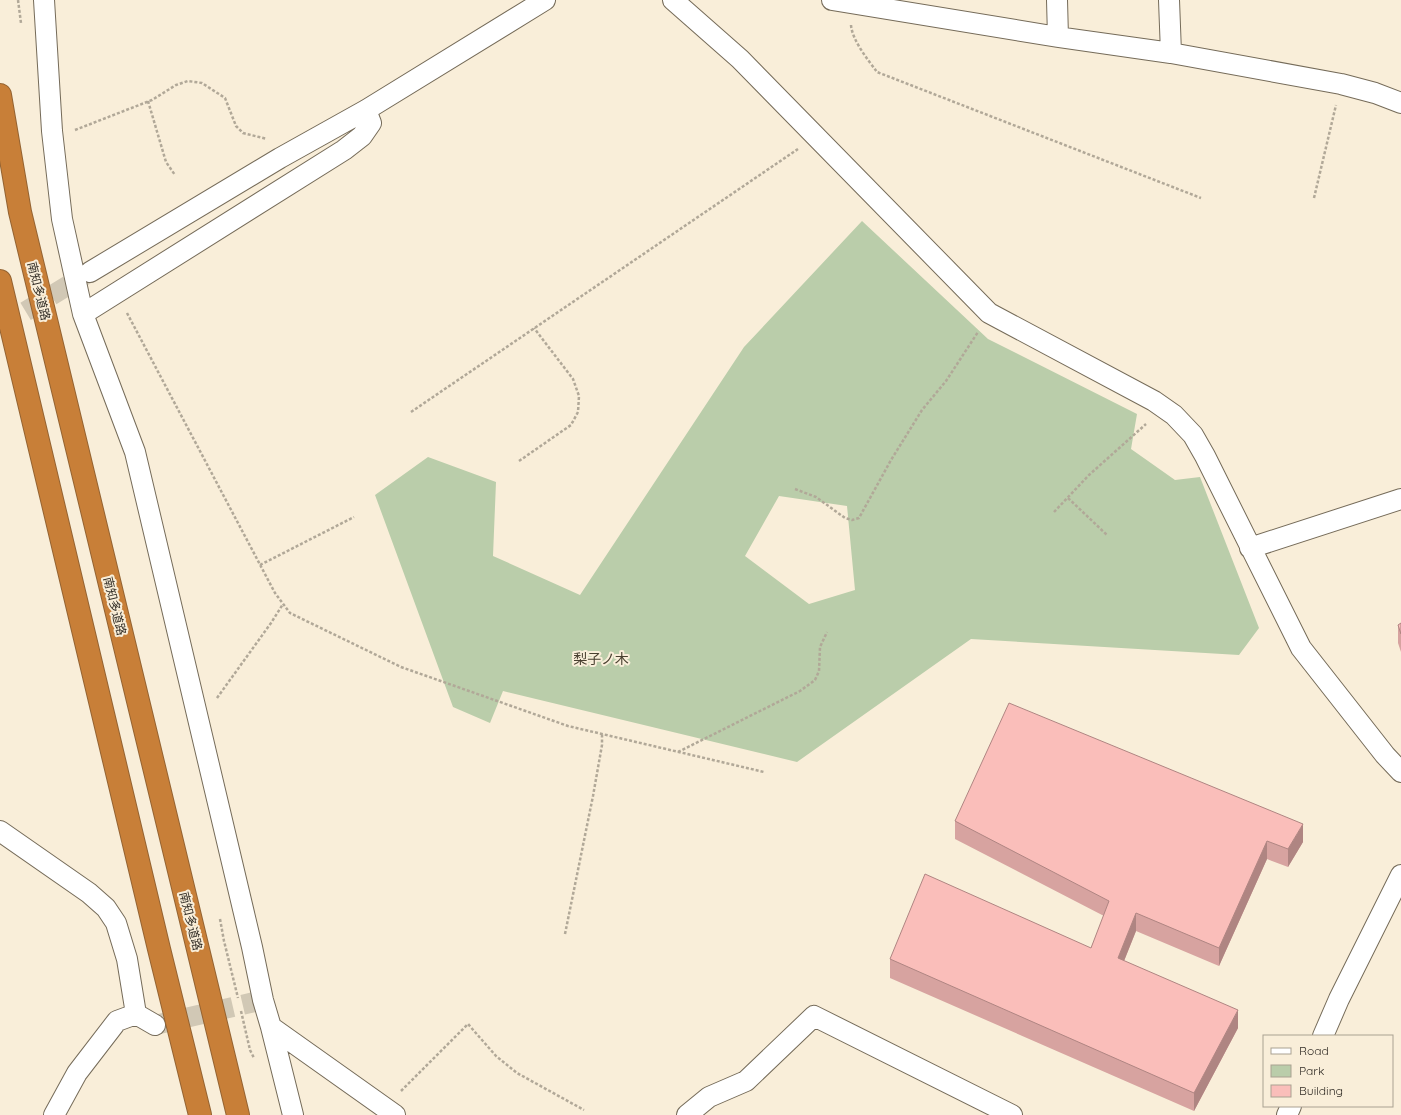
<svg xmlns="http://www.w3.org/2000/svg" width="1401" height="1115" font-family="Quicksand,'Noto Sans JP',sans-serif">
<style>
.green{fill:#bacdaa;fill-rule:evenodd}
.lines{fill:none;stroke-linecap:round;stroke-linejoin:round}
.street-tunnel{stroke:#d1c8b5;stroke-width:20;stroke-dasharray:20 10;stroke-linecap:butt}
.street-casing{stroke:#756b59;stroke-width:22}
.highway-casing{stroke:#946332;stroke-width:24}
.path{stroke:#b1a898;stroke-width:2.5;stroke-dasharray:3 2;stroke-linecap:butt}
.street{stroke:#fff;stroke-width:20}
.highway{stroke:#c87f38;stroke-width:22}
.wall{fill:#d7a3a0}
.shaded-wall{fill:#af8582}
.building{fill:#fabeba;stroke:#af8582}
.labels{text-anchor:middle;dominant-baseline:central;stroke-width:4;stroke-linejoin:round;paint-order:stroke}
.street-label{font-size:12px;fill:#332e27;stroke:#f9eed9}
.quarter-label{font-size:14px;fill:#494030;stroke:#f9eed9}
</style>
<rect width="100%" height="100%" fill="#f9eed9"/>
<path class="green" d="M862 221 988 339 1137 414 1131 449 1175 480 1200 477 1259 628 1239 655 971 639 797 762 503 691 490 723 453 707 375 495 428 457 496 482 493 556 580 595 744 347ZM779 496 847 506 855 590 809 604 745 556Z"/>
<g class="lines">
<path class="street-tunnel" d="M0 327 90 272
M155 1025 263 1000"/>
<g class="street-casing">
<path id="street" d="M44 0 52 131 62 219 83 314 135 452 252 947 263 1000 271 1027 395 1115
M673 0 740 59 989 313 1154 401 1174 415 1193 435 1205 456 1301 648 1385 755 1401 772
M832 0 1058 37 1171 53 1341 84 1375 93 1401 103
M1057 0 1058 37
M1169 0 1171 53
M90 272 280 158 366 110 545 0
M83 314 344 150 362 136 371 123 366 110
M1250 548 1401 499
M0 831 89 893 106 908 116 923 127 959 136 1014
M271 1027 293 1115
M1323 1036 1339 999 1401 875
M54 1115 77 1073 117 1021 136 1014 155 1025
M687 1115 709 1097 746 1081 814 1016 1012 1115
M1287 1115 1291 1106"/>
</g>
<g class="highway-casing">
<path id="highway" d="M0 95 20 212 238 1115
M0 281 159 949 200 1115"/>
</g>
<path class="path" d="M18 0 21 23
M851 25C852 40 868 60 877 72L1201 198
M148 101 166 162 175 175
M75 130 152 100 176 85 188 81 202 83 225 98 236 126 243 133 267 139
M1314 198 1336 105
M127 313 275 593 290 613 401 667 568 726 764 772
M411 412 798 149
M519 461 571 425 578 412 579 396 573 379 534 328
M795 489 816 497 845 518 852 520 859 518 891 460 922 410 946 381 978 332
M1068 498 1107 535
M1054 512 1089 475 1146 424
M260 565 354 517
M217 698 271 623 283 604
M678 752 800 691 815 680 819 671 820 647 827 632
M220 919 224 941 238 998
M565 934 593 796 602 745V734
M241 1011 250 1050 254 1058
M401 1091 468 1024 496 1056 517 1073 584 1110"/>
<use href="#street" class="street"/>
<use href="#highway" class="highway"/>
</g>
<path class="wall" d="M1401 623V652L1398 643V625Z
M955 821 1303 842 1288 867 1267 859 1219 966 1136 931 1124 961 1238 1028 1194 1111 890 978V959L1091 948 1104 916 955 839Z"/>
<path class="shaded-wall" d="M1303 824V842L1288 867V849Z
M1267 841V859L1219 966V948Z
M1136 913V931L1118 976V958Z
M1238 1010V1028L1194 1111V1093Z"/>
<path class="building" d="M1401 623V634L1398 625Z
M1009 703 1303 824 1288 849 1267 841 1219 948 1136 913 1118 958 1238 1010 1194 1093 890 959 925 874 1091 948 1109 901 955 821Z"/>
<g class="labels">
<g class="street-label">
<text transform="translate(39 291) rotate(76)">南知多道路</text>
<text transform="translate(115 606) rotate(76)">南知多道路</text>
<text transform="translate(191 921) rotate(76)">南知多道路</text>
</g>
<g class="quarter-label">
<text x="601" y="659">梨子ノ木</text>
</g>
</g>
<rect x="1263" y="1035" width="130" height="72" fill="#f9eed9" stroke="#aaa192"/>
<rect x="1271" y="1048" width="20" height="6" fill="#ffffff" stroke="#aaa192"/>
<text x="1299" y="1055" font-size="12" fill="#332e27">Road</text>
<rect x="1271" y="1065" width="20" height="12" fill="#bacdaa" stroke="#aaa192"/>
<text x="1299" y="1075" font-size="12" fill="#332e27">Park</text>
<rect x="1271" y="1085" width="20" height="12" fill="#fabeba" stroke="#aaa192"/>
<text x="1299" y="1095" font-size="12" fill="#332e27">Building</text>
</svg>
